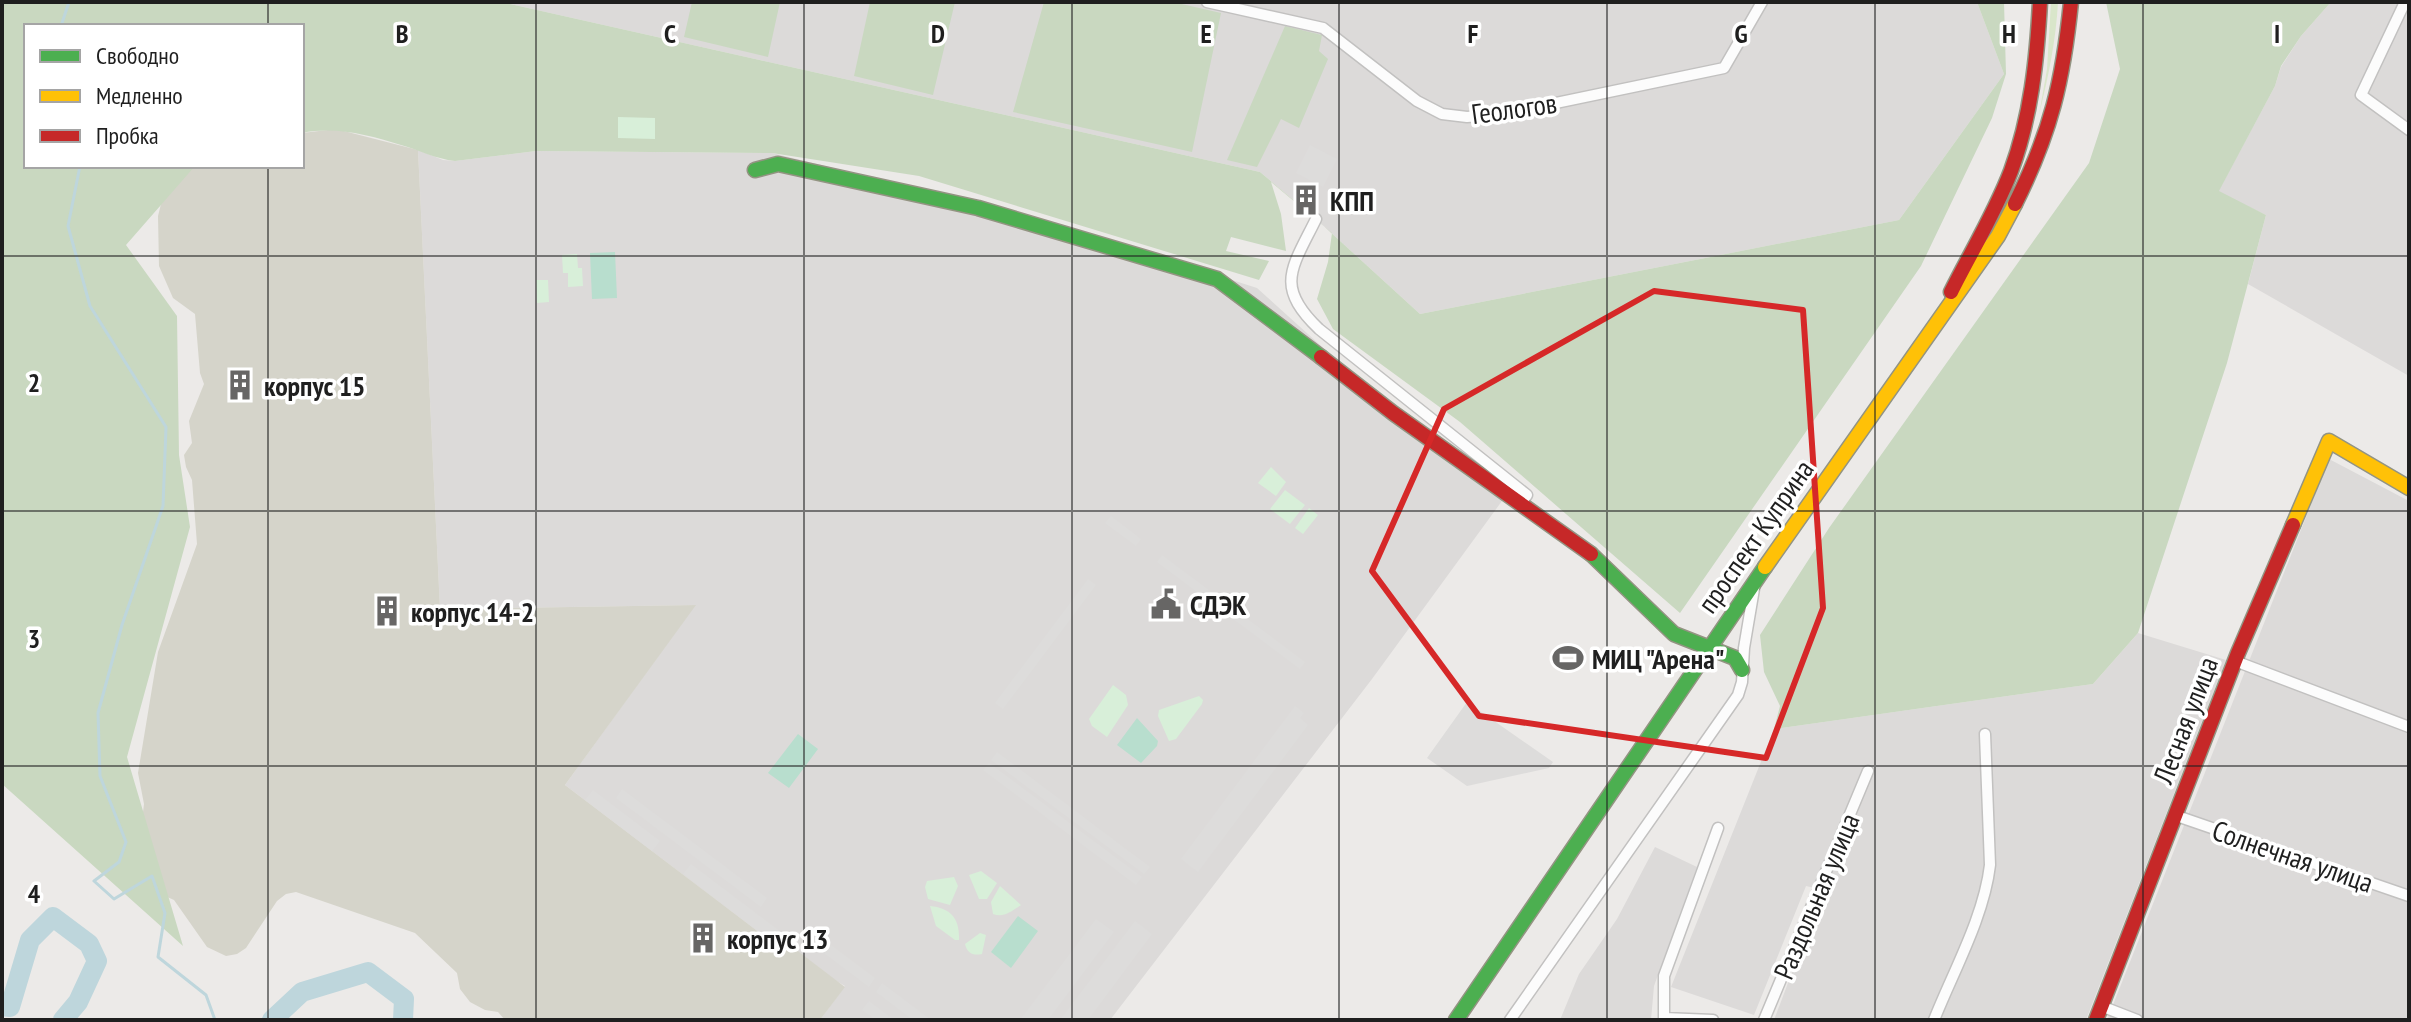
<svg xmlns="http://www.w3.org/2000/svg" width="2411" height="1022" font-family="'PT Sans Narrow',sans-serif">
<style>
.residential{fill:#dcdad9}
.construction{fill:#d5d4ca}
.grass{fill:#d9e6ca}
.forest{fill:#c9d8c0}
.park{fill:#d8efd9}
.pitch{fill:#b8dece}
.parking{fill:#dddcdb}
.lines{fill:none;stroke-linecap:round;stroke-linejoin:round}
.stream{stroke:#bed6dc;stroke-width:3}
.river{stroke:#bed6dc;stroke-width:20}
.street-casing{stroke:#c2c1c0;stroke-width:13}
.fast-casing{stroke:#939482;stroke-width:17}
.slow-casing{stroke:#939482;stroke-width:17}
.jam-casing{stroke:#939482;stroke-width:17}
.street{stroke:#fcfcfc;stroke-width:10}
.fast{stroke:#4caf50;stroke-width:14}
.slow{stroke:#ffc107;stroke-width:14}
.jam{stroke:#c62828;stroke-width:14}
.marked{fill:none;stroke:#d62828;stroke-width:6;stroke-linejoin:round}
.grid{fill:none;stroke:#1f1f1f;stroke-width:2;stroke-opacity:0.55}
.labels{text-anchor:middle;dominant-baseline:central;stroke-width:7;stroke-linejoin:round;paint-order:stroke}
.street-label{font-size:28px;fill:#1f1f1f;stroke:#fff}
.poi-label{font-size:28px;font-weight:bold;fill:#1f1f1f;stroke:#fff;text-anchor:start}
.grid-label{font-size:26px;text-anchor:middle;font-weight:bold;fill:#1f1f1f;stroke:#fff;stroke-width:7;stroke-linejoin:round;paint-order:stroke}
</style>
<rect width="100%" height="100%" fill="#eceae8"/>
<path class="residential" d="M501 2H1977L2004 74 1899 220 1420 314 1316 219 1260 172Z
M2331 2H2409V376L2248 284 2266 215 2218 192 2275 86 2281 67 2301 36Z
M418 150 443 160 455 161 536 151 772 153 1022 214 1069 228 1257 288 1350 372 1510 490 1372 679 1110 1020H820L845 986 777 946 565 785 695 605 440 609Z
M2329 459 2409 501V1020H2107Z
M2138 633 2226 660 2086 1020H1774L1823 890 1806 886 1754 1015 1671 987 1774 729 2093 684Z
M1655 847 1697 867 1654 986 1651 1020H1560L1579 974 1617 919Z"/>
<path class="construction" d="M336 129 418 150 440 609 696 605 565 785 776 945 782 939 845 987 820 1020H505L498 1012 485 1010 470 1002 460 989 457 973 415 933 296 892 286 894 277 901 246 948 237 954 226 956 207 947 174 900 165 896 140 836 144 804 138 773 158 652 197 544 192 480 186 467 184 455 192 443 189 421 204 384 200 373 195 314 173 298 159 266 158 216 163 196 189 166H302V133Z"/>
<path class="grass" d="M2051 2H2058C2056 41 2048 78 2039 115L2047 69Z"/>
<path class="forest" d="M2 2H501L1260 172 1316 219 1420 314 1899 220 2004 74 1977 2H2004L2006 74 1992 118 1921 266 1680 613 1460 422 1333 329 1317 299 1328 262 1332 233 1271 182 1281 214 1286 251 1231 237 1226 251 1269 261 1259 280 919 176 772 153 536 151 455 161C436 159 419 150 401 145 369 135 335 126 302 133V26H26V166H195L126 245 177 316 179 455 190 527 127 757 183 946 2 784Z
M692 2H780L768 57 684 37Z
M870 2H955L933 95 854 76Z
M1044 2H1173L1221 13 1192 152 1013 112Z
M2106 2H2331L2301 36 2281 66 2275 86 2219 191 2266 215 2227 363 2138 633 2093 684 1774 729 1780 706 1764 672 1760 635 1829 528 2089 163 2120 69Z
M1285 26 1322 35 1319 51 1328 59 1299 128 1281 119 1257 167 1227 160Z"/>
<path class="park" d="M618 117 655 118V139L618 138Z
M577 254 578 268H582L583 286 568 287V273H563L562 255Z
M548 280 549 302 537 303 536 280Z
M1271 467 1286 482 1276 496 1258 483Z
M1285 490 1305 505 1290 524 1270 509Z
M1309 508 1318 515 1303 534 1295 528Z
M1113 685 1126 695 1128 705 1107 737 1092 726 1089 719Z
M1199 696 1203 700 1202 704 1176 739 1169 741 1158 716 1159 710Z
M981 871 997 883 987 899H979L969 875Z
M954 877 958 886 950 905 928 899 925 887 927 881Z
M1000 886 1021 905C1012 911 1004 918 993 914L991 902Z
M930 906C951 908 960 919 959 940H955L936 926Z
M980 933 986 935 982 954C973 956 967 953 965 944Z"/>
<path class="pitch" d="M615 252 617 298 592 299 590 253Z
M1137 718 1158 741 1157 746 1141 763 1117 745Z
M798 734 818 749 789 788 768 773Z
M1018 916 1038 931 1011 968 991 952Z"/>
<path class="parking" d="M1310 145 1337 159 1323 187 1296 173Z
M1111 516 1141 539 1136 546 1105 523Z
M1162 555 1305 662 1300 669 1157 562Z
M1088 579 1096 585 1003 709 995 703Z
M1467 702 1553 762 1549 768 1467 786 1427 758Z
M1295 706 1304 713 1300 718 1308 725 1198 872 1181 859Z
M997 752 1150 867 1144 874 991 760Z
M989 763 1142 877 1136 885 983 770Z
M622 789 767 898 761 907 616 798Z
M593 790 660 841 652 851 585 800Z
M691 864 785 935 777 946 683 874Z
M1096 919 1114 932 1048 1020H1020Z
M1135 921 1152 934 1088 1020H1060Z
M815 933 875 978 869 987 808 941Z
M882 983 931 1020H913L876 992Z
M869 1001 894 1020H876L862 1010Z"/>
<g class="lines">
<path class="stream" d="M61 26 69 2
M80 166 68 226 90 306 166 427 163 506 122 625 98 713 100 776 126 842 119 862 94 881 114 899 152 876 165 913 158 957 206 995 215 1020"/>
<path class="river" d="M2 1006 10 1007 30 940 53 917 89 944 97 961 78 1002 63 1020
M272 1020 302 992 368 972 404 999 403 1020"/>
<g class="street-casing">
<path id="street" d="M1207 2 1323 28 1417 101 1442 114 1467 117 1503 114 1724 68 1762 2
M2405 2 2361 95 2409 130
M1316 219C1292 268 1274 286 1319 329L1527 495 1521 503
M2235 661 2409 727
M2177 816 2409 896
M2101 1006 2137 1020
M1664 1018 1713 1020
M1510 1020 1738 695 1742 682 1744 648 1755 583
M1664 1020V976L1718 828
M1764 1020 1868 771
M1934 1020C1953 972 1984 917 1990 865L1985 734"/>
</g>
<g class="fast-casing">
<path id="fast" d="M755 170 778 164 978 208 1217 279 1321 357
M1591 554 1674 634 1735 658 1742 670
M1456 1020 1765 567"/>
</g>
<g class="slow-casing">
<path id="slow" d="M2293 525 2329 441 2409 488
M1765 567 1998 236 2015 204"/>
</g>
<g class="jam-casing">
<path id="jam" d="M2015 204C2051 132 2063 81 2071 2
M1951 292C1971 252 1995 213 2011 171 2031 117 2037 59 2040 2
M1321 357 1393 413 1591 554
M2096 1020 2238 653 2293 525"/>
</g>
<use href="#street" class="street"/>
<use href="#fast" class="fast"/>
<use href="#slow" class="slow"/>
<use href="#jam" class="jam"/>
</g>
<path class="marked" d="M1654 291 1803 310 1823 608 1766 758 1479 716 1372 571 1444 409Z"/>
<path class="grid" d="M268 2V26M536 2V1020M804 2V1020M1072 2V1020M1339 2V1020M1607 2V1020M1875 2V1020M2143 2V1020M268 166V1020M2 256H2409M2 511H2409M2 766H2409"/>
<defs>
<g id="building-bare" transform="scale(2.4)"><path d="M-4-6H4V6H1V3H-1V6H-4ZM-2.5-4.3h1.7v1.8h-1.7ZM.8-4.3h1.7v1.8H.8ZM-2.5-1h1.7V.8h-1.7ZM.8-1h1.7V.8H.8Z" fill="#676665" stroke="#fff" stroke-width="2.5" paint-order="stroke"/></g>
<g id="civic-bare" transform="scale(2.4)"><path d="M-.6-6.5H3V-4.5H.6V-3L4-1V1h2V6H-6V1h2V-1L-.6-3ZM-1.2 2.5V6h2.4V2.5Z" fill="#676665" stroke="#fff" stroke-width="2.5" paint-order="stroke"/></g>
<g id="stadium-bare" transform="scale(2.4)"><path d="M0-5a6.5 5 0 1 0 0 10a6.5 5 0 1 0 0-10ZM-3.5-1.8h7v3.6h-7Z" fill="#676665" stroke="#fff" stroke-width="2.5" paint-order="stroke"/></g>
</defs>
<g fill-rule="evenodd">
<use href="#building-bare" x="1306" y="200"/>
<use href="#building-bare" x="240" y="385"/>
<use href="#civic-bare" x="1166" y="604"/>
<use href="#building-bare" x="387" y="611"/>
<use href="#stadium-bare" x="1568" y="658"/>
<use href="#building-bare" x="703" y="938"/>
</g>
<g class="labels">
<g class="street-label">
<text transform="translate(1514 108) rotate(-8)">Геологов</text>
<text transform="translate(1755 536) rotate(-55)">проспект Куприна</text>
<text transform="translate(2185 720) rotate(-69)">Лесная улица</text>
<text transform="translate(2293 856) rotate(19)">Солнечная улица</text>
<text transform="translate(1816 896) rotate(-67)">Раздольная улица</text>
</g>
<g class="poi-label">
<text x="1330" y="200">КПП</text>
<text x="264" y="385">корпус 15</text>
<text x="1190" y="604">СДЭК</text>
<text x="411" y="611">корпус 14-2</text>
<text x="1592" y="658">МИЦ "Арена"</text>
<text x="727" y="938">корпус 13</text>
</g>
</g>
<g class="grid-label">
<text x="402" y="43">B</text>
<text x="670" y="43">C</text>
<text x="938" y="43">D</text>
<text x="1206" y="43">E</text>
<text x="1473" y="43">F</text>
<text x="1741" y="43">G</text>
<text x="2009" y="43">H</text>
<text x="2277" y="43">I</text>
<text x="34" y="392">2</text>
<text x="34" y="648">3</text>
<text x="34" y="903">4</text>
</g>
<rect width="2411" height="1022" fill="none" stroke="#1f1f1f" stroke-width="8"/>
<rect x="24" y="24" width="280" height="144" fill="#ffffff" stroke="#a5a5a5" stroke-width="2"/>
<rect x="40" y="50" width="40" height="12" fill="#4caf50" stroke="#a5a5a5" stroke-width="2"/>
<text x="96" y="64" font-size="24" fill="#1f1f1f">Свободно</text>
<rect x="40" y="90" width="40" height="12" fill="#ffc107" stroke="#a5a5a5" stroke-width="2"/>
<text x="96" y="104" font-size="24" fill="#1f1f1f">Медленно</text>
<rect x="40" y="130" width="40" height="12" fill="#c62828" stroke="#a5a5a5" stroke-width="2"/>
<text x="96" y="144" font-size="24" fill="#1f1f1f">Пробка</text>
</svg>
